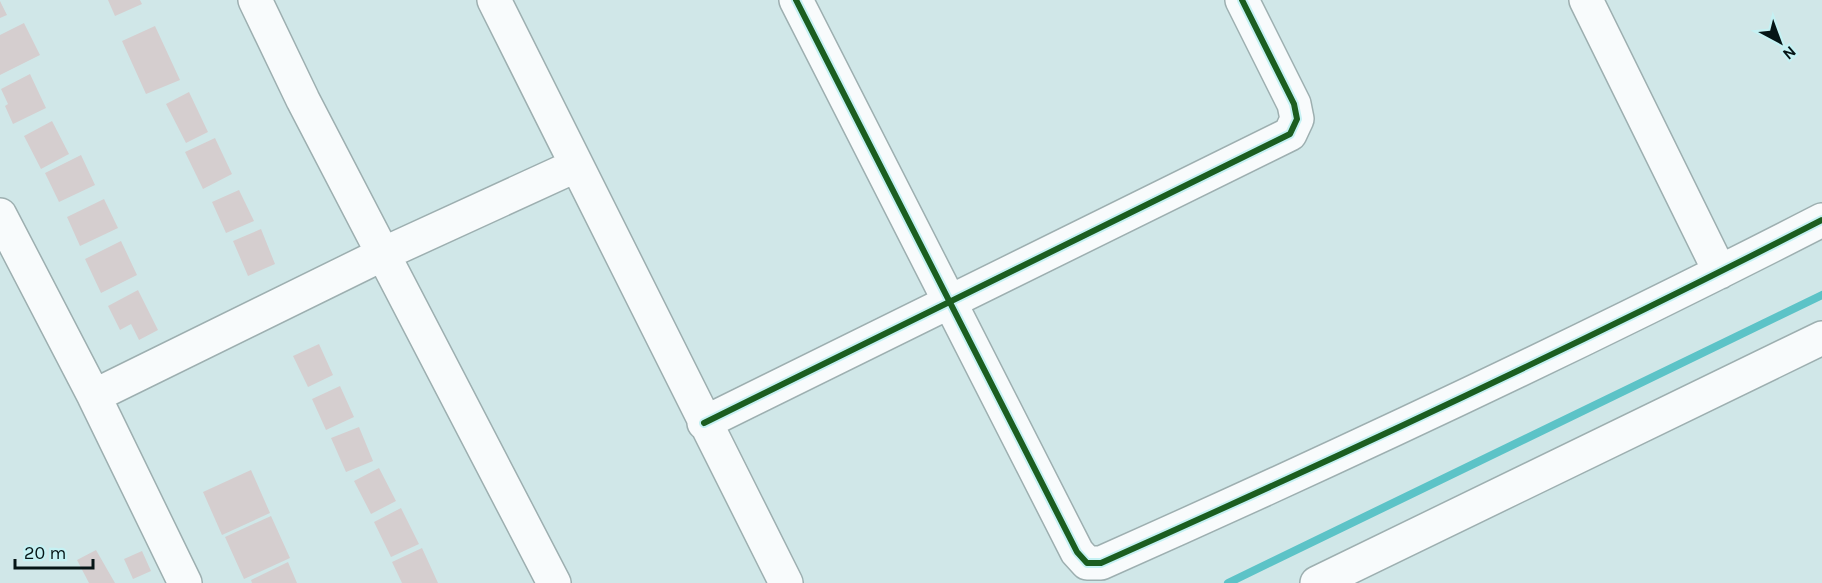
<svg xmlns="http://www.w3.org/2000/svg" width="1822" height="583" font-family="Karla,sans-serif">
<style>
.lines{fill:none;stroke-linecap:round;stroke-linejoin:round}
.stream{stroke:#5cc3c7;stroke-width:8}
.building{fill:#d5cecf}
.minor-casing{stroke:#9dafb0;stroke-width:36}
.minor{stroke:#f8fbfc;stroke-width:33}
.cycleway-casing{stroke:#c5f1f3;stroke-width:10}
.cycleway{stroke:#1b5e20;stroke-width:6}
</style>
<rect width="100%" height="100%" fill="#d0e7e8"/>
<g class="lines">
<path class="stream" d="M1228 583 1822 295"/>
</g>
<path class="building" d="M108 0H140L142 4 115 16Z
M0 1 7 15 0 18Z
M24 23 40 55 0 75V35Z
M155 26 180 80 146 94 122 41Z
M30 74 46 108 13 124 5 106 8 104 1 89Z
M189 92 208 132 186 143 166 104Z
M52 121 69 154 41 169 24 136Z
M215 138 232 174 203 189 185 152Z
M81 155 95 185 59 202 45 173Z
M239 190 254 221 226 233 212 202Z
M104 199 118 228 80 246 67 217Z
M261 229 275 264 248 276 233 241Z
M121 241 137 275 101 293 85 259Z
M138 290 158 330 139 340 131 324 120 330 108 306Z
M319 344 333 375 308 387 293 356Z
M340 386 354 417 326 430 312 399Z
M359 427 373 461 346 472 331 438Z
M379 468 396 501 371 514 354 481Z
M251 470 270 513 222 535 203 492Z
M401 508 419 544 391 557 374 522Z
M271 516 290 558 244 579 225 537Z
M422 548 438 583H402L392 562Z
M96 550 115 583H89L77 560Z
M142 551 151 571 133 579 124 559Z
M288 562 297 583H252L251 580Z"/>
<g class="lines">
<g class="minor-casing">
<path id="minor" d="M255 0 303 100 554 583
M494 0 786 583
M796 0 1077 552 1087 563H1101C1344 455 1586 341 1822 220
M1586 0 1720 272
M0 215 94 396 185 583
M94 396 383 254 575 166
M704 423 1290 134 1297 119 1294 104 1242 0
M1317 583 1822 338"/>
</g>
<use href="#minor" class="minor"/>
<g class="cycleway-casing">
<path id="cycleway" d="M796 0 1077 552 1087 563H1101C1344 455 1586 341 1822 220
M704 423 1290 134 1297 119 1294 104 1242 0"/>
</g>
<use href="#cycleway" class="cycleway"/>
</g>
<g transform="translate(1780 42) rotate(139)" stroke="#c5f1f3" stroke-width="4.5" paint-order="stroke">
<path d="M0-4.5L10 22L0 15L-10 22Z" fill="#051516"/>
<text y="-9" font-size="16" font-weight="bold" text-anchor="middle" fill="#051516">N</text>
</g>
<path d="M15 559v9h78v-9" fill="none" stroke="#051516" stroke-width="3"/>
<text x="24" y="559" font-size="18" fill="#051516" stroke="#c5f1f3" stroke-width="4.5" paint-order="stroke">20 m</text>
</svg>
